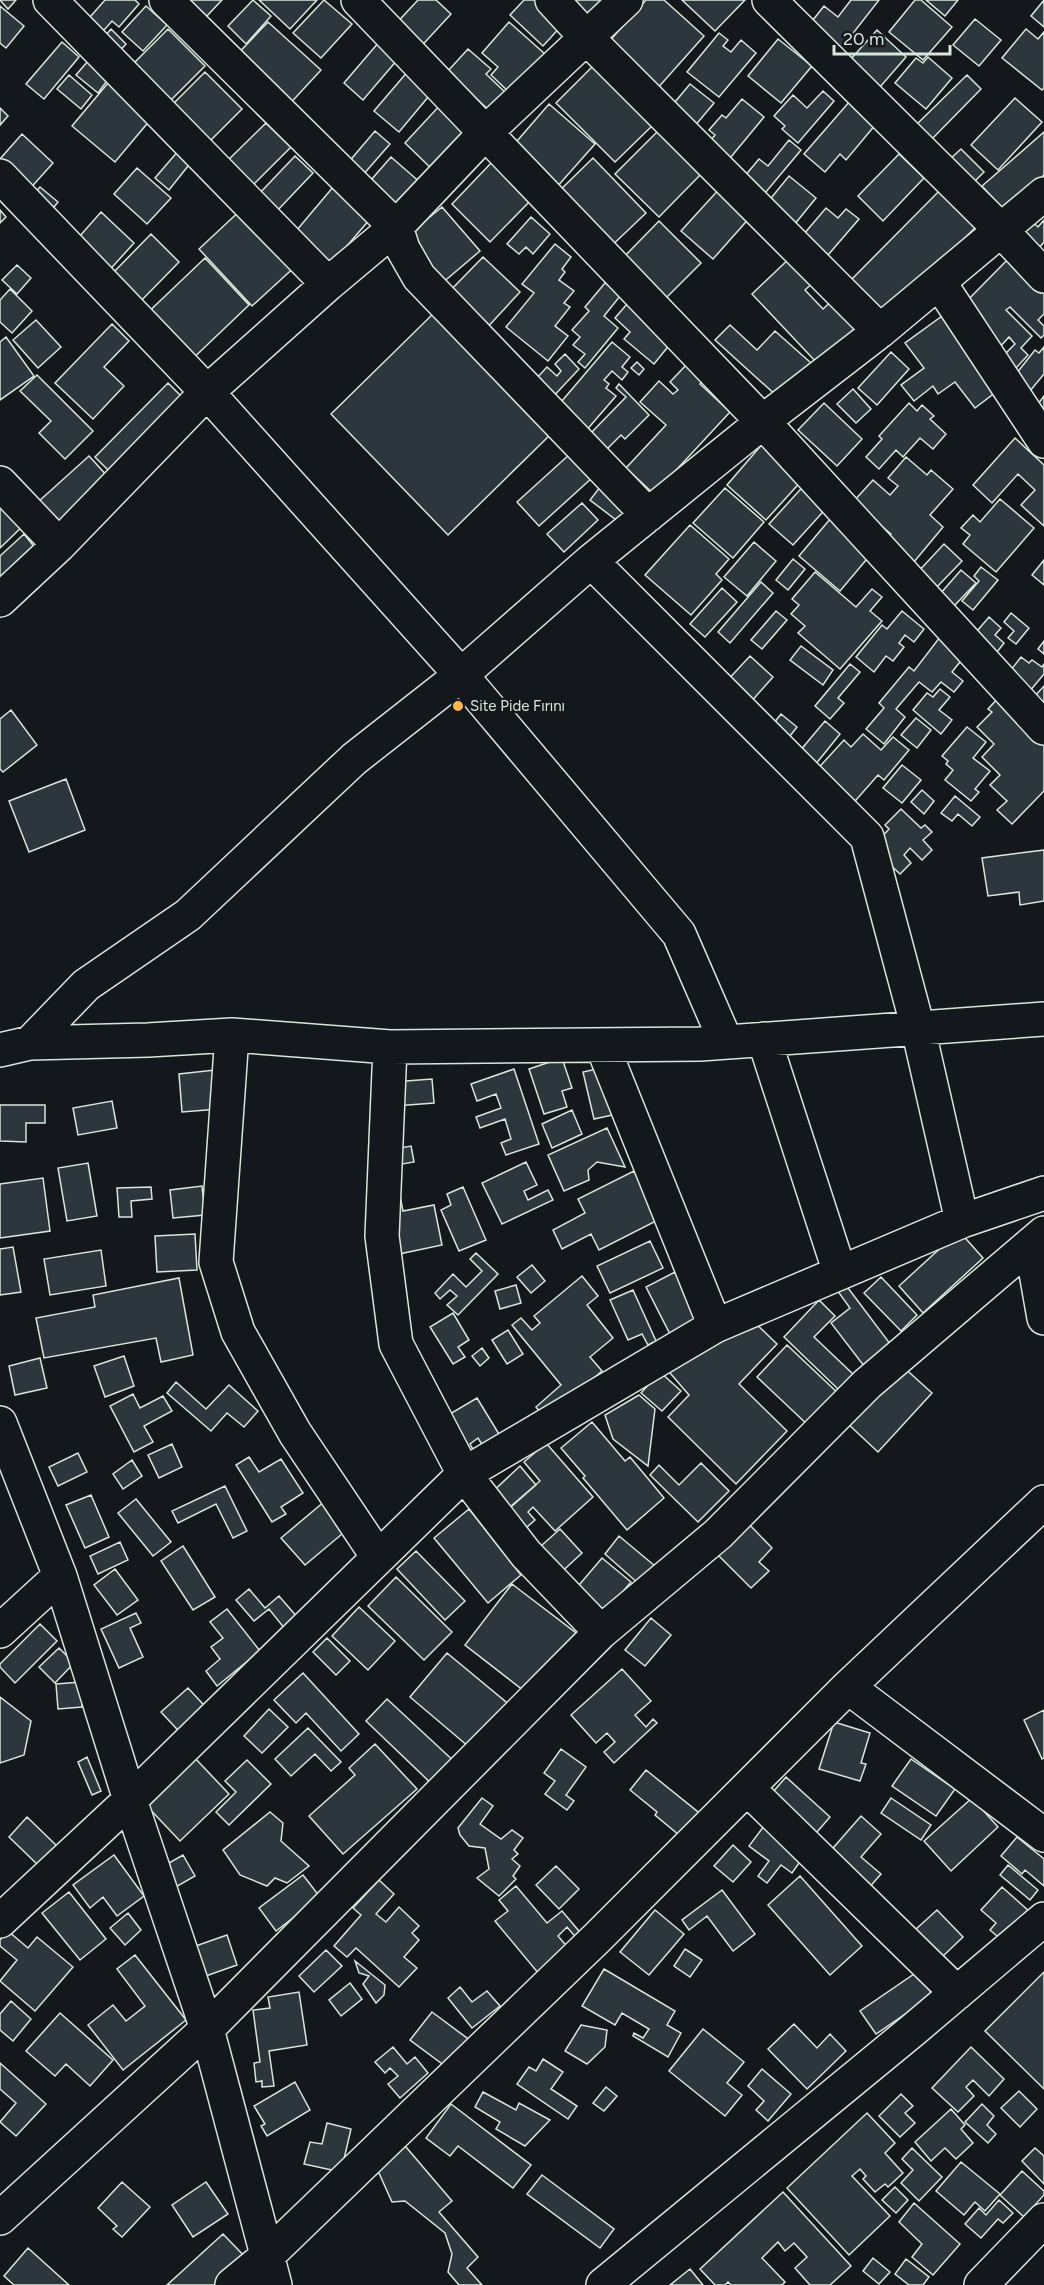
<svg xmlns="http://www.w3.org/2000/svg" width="1044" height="2285" font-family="Figtree,sans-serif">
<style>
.building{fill:#2c363c;stroke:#d8e6dc;stroke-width:1.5}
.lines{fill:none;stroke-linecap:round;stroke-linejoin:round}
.minor-casing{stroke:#d8e6dc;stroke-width:36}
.minor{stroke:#14181c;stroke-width:33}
.poi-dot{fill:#ffb74d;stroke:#14181c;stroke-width:2}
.labels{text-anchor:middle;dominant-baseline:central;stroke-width:4.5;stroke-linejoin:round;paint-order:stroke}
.poi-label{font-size:15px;fill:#d8e6dc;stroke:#14181c;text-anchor:start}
</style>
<rect width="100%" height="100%" fill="#14181c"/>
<path class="building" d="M0 0H16L8 9Z
M105 0H135L139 4 119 27 112 21 97 38 83 25Z
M191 0H222L205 18 188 3Z
M253 0 271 16 246 44 228 26Z
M259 0H317L290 29Z
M324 0 352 24 321 58 293 33Z
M418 0H436L451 14 415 53 390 30Z
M524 0H537L563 24 543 46 510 15Z
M572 0H606L591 17Z
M646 0H664L704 36 656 90 606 45Z
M682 0H745L715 31Z
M851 0H879L840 50 809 25 824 6 838 17Z
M915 0H921L952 27 923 60 889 32Z
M926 0H958L945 16Z
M1044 0V27L1031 16Z
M0 6 24 26 6 48 0 43Z
M146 6 167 25 143 51 122 32Z
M975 19 1001 40 979 66 953 45Z
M268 22 321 70 285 109 232 60Z
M509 22 545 54 510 93 491 75 498 67 482 53Z
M111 29 126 44 115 56 100 42Z
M168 29 205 66 165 106 128 69Z
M1026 29 1038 39 1044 32V88L1042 90 1002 58Z
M877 30 906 57 880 87 850 60Z
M719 33 728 40 723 46 731 52 741 40 756 53 719 97 687 72Z
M778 39 812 66 781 103 748 76Z
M62 42 79 57 44 99 26 84Z
M379 42 398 59 363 100 344 83Z
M468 49 491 69 486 74 507 94 491 112 447 72Z
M928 57 952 78 926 109 895 83 916 58 923 63Z
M88 61 109 78 98 93 76 75Z
M596 63 655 123 615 162 556 103Z
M409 70 434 90 399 132 374 111Z
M205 72 242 109 203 148 166 111Z
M69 75 92 95 81 109 57 89Z
M967 75 981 89 931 140 916 125Z
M108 83 151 119 115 162 72 126Z
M690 84 714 103 694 127 670 108Z
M823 91 834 101 798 143 782 129 785 126 774 116 793 95 807 108Z
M1015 98 1042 122 998 170 971 145Z
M742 99 764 117 726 163 705 147 715 135 709 130 722 115 726 118Z
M850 101 876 124 846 160 840 154 825 172 804 154Z
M443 102 474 131 436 173 405 143Z
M549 104 595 144 556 188 511 148Z
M0 108 8 116 0 125Z
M266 123 291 147 245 193 220 168Z
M660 129 703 172 659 217 615 174Z
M375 131 390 144 362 176 347 164Z
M1044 132V175L1004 210 982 186Z
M22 134 53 163 27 192 0 167V159Z
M789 140 801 150 760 199 739 183 759 159 768 166Z
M961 149 984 172 973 183 949 160Z
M179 150 192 161 169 190 155 178Z
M899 154 924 178 883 221 858 196Z
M295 156 313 173 275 213 257 196Z
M391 157 422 184 395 215 364 188Z
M593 158 646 213 604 253 552 198Z
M492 162 531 200 490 242 452 204Z
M137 168 171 198 147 224 114 194Z
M789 176 816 198 790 230 763 208Z
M339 180 376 212 328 268 291 237Z
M948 182 984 219 884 318 849 282Z
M40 187 58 202 50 212 32 196Z
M721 187 752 215 713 259 681 231Z
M245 206 299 263 252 306 199 249Z
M442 207 480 251 441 284 403 239Z
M826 208 838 218 846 209 859 219 822 262 798 241Z
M0 210 6 217 0 223Z
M101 212 134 243 105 275 72 245Z
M531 217 550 234 533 254 526 247 519 254 507 244Z
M1044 220V242L1033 255 1016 241 1032 221 1038 227Z
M659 221 701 263 659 305 618 263Z
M151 234 179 262 137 305 109 277Z
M555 244 571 257 562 269 565 272 559 280 574 291 564 303 570 307 555 326 568 336 548 361 506 327 534 293 522 284Z
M1016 251 1044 283V314L1038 320 1044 326V335L1041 338 1010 307 1006 310 1032 336 1021 348 1028 355 1016 368 1003 356 1015 344 1009 337 999 348 959 309Z
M793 255 816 280 805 290 823 309 836 297 861 322 818 364 752 294Z
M483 257 520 292 483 332 444 297Z
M205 258 249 305 185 366 140 320Z
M17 265 31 278 17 294 2 280Z
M605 283 621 295 604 316 618 328 585 368 578 362 585 354 573 345 580 337 572 330 589 311 585 307Z
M10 289 32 311 12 333 0 322V300Z
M627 304 671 343 654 364 624 339 630 332 615 318Z
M438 309 551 434 448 535 331 414Z
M949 311 1005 385 975 408 955 382 938 394 933 386 914 401 901 385 924 368 905 343Z
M36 320 61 347 38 368 13 340Z
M112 324 129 341 104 367 124 386 93 419 55 383Z
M730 325 757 350 775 331 811 363 779 398 715 340Z
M6 337 34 376 0 400V342Z
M612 342 630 357 622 367 628 372 622 380 612 371 604 380 609 384 606 388 616 396 585 432 556 408Z
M1044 347V374L1025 397 1008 384 1035 350 1039 353Z
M891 352 909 369 877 405 858 388Z
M565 354 579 369 551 399 534 381 547 367 557 376 561 371 555 364Z
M637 362 644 369 639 375 631 368Z
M688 363 705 378 700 384 730 412 654 494 626 468 666 425 640 402 659 381 673 394 678 390 670 382Z
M37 375 93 431 65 459 39 433 51 421 20 391Z
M168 383 186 401 114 476 95 457Z
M619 384 649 415 625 439 621 435 604 452 588 436 626 397 616 388Z
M853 389 871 409 856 423 837 404Z
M1044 396V428L1029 416Z
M824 403 862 439 837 466 798 430Z
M909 403 917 411 922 405 934 416 930 419 946 434 933 449 920 438 903 457 896 450 879 469 866 457 882 439 879 436Z
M1015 438 1044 465V526L1021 505 1035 490 1018 474 992 503 973 485Z
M764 442 805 477 766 520 727 485Z
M571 453 593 477 539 526 517 502Z
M89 456 109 478 57 523 38 502Z
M906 457 927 475 931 470 953 489 930 515 943 527 909 568 882 545 891 534 853 502 873 480 890 495 898 486 888 478Z
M808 481 831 503 793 545 769 524Z
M604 482 634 506 620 523 590 500Z
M725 488 764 522 733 558 693 523Z
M0 499 28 521 0 548Z
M1000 499 1034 528 996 572 963 544 970 535 961 528 973 515 980 522Z
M582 503 598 520 564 552 547 534Z
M836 512 877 547 840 591 799 556Z
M690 525 729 559 716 574 722 580 691 615 645 575Z
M24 534 36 549 0 580V556Z
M754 542 776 561 747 596 724 577Z
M944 544 962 561 934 590 916 574Z
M793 559 805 569 788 590 776 580Z
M1044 560V585L1032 575Z
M981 567 998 580 973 610 962 601 979 581 974 576Z
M961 570 976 583 954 606 940 594Z
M815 572 856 607 872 589 882 597 870 611 882 621 840 669 798 633 805 626 791 614 799 605 792 599Z
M761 582 773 593 730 643 718 632Z
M722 588 737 602 705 637 690 624Z
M776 611 787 620 762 649 751 640Z
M902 611 924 629 914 642 905 635 899 643 904 647 893 661 886 656 874 672 856 657 882 625 887 629Z
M1011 613 1029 628 1016 644 1008 638 1014 631 1004 622Z
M989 617 1001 628 995 635 1004 643 994 656 972 637Z
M940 637 964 657 952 672 963 681 954 692 941 682 932 692 919 682 896 709 905 717 884 744 866 729 884 708 879 703 909 667 914 671Z
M1044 641V654L1038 649Z
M801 646 833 670 823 685 790 660Z
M750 656 773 677 749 704 725 683Z
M1021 657 1029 663 1032 660 1042 667 1044 664V674L1029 692 1007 675Z
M850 664 860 672 838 698 844 703 830 719 815 706Z
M1044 686V703L1035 696Z
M940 689 950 697 939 710 952 720 941 734 913 710 927 693 933 697Z
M1000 696 1044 738V791L1012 824 997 810 1007 801 990 785 1000 775 982 757 994 744 977 727 992 712 988 709Z
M11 710 37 745 3 772 0 769V719Z
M781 714 797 727 786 741 770 728Z
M916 718 931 730 917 748 901 735Z
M825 721 840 734 815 765 799 752Z
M967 727 986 742 973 758 990 771 975 789 979 792 971 801 945 780 953 770 946 764 948 761 942 756Z
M863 734 881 750 893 737 909 750 884 780 878 775 849 808 812 775 844 740 851 747Z
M902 765 921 780 902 803 883 788Z
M66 779 85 830 29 852 9 801Z
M922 790 934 801 924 814 911 802Z
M955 796 980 817 972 826 958 814 952 821 941 813Z
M901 809 921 828 925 825 932 832 923 840 932 850 922 860 910 848 904 855 911 863 900 874 881 856 877 842 889 829 885 825Z
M1044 850V901L1020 905 1019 892 988 896 982 858Z
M562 1058 572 1088 562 1091 567 1107 544 1114 529 1069Z
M606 1067 617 1114 594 1119 583 1072Z
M514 1069 539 1144 506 1155 501 1143 511 1139 505 1119 480 1128 476 1117 501 1108 496 1094 477 1101 471 1084Z
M215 1070 219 1109 182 1112 179 1074Z
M432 1079 434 1103 395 1106 393 1082Z
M112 1101 117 1128 78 1135 73 1108Z
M0 1105H45V1123H26V1142L0 1141Z
M572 1110 582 1134 552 1148 542 1124Z
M607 1128 625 1167 597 1162 588 1170 589 1180 564 1191 548 1155Z
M411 1146 414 1162 391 1166 389 1150Z
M526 1162 537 1185 524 1191 528 1200 548 1190 553 1200 502 1224 482 1183Z
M88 1163 97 1216 67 1221 58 1168Z
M634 1171 658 1220 599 1250 591 1234 562 1249 553 1230 585 1213 578 1199Z
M43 1178 50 1231 0 1238V1184Z
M202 1186 205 1215 173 1218 170 1190Z
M151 1187 152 1199 131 1201 132 1217H119L117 1188Z
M463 1187 486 1240 459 1251 441 1210 451 1205 447 1194Z
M399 1191 403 1211 434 1205 442 1245 399 1254 386 1194Z
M959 1231 983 1258 923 1313 899 1286Z
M195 1234 197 1270 157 1272 155 1236Z
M650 1241 663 1268 610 1293 597 1266Z
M13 1247 21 1292 0 1295V1249Z
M101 1250 106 1286 50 1295 44 1259Z
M476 1253 498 1274 458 1315 447 1305 457 1296 450 1290 440 1299 435 1293 453 1274 466 1287 482 1271 470 1259Z
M532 1265 545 1281 531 1293 517 1277Z
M675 1272 701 1323 672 1338 646 1287Z
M582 1276 598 1296 587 1305 613 1338 590 1357 602 1371 546 1419 536 1407 561 1385 512 1325 521 1318 532 1330 540 1323 534 1316Z
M881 1277 917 1315 901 1331 864 1293Z
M179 1278 193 1355 161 1362 156 1338 44 1358 36 1318 95 1307 93 1295Z
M845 1284 891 1345 864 1366 831 1323 850 1308 837 1290Z
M516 1285 521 1303 500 1309 495 1291Z
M633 1290 656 1341 648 1345 642 1334 628 1340 610 1300Z
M819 1300 835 1316 814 1337 854 1375 839 1390 784 1337Z
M453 1313 469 1340 458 1347 465 1357 453 1364 430 1327Z
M751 1319 777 1344 739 1384 787 1431 736 1484 668 1417 689 1395 664 1366Z
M508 1330 523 1354 507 1364 492 1340Z
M787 1345 841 1396 811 1428 757 1377Z
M482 1348 489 1358 480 1366 472 1356Z
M124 1356 134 1386 105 1397 94 1366Z
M40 1358 47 1388 15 1395 9 1366Z
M900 1364 932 1393 878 1452 847 1423Z
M660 1372 681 1391 662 1411 641 1393Z
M176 1382 206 1409 229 1385 258 1411 244 1427 227 1413 211 1431 167 1393Z
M133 1394 140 1408 163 1396 172 1411 144 1426 153 1442 134 1452 110 1406Z
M639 1395 655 1409 648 1466 613 1439 605 1415Z
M477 1398 502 1439 485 1449 478 1438 470 1444 474 1451 465 1456 443 1418Z
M592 1422 625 1461 630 1457 664 1498 627 1530 583 1478 585 1476 561 1448Z
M546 1443 593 1497 555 1531 533 1507 528 1512 535 1520 519 1534 502 1514 540 1481 524 1462Z
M172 1444 182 1467 159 1478 148 1455Z
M78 1453 87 1472 58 1486 49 1467Z
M249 1457 259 1472 281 1459 303 1493 281 1507 286 1514 272 1522 236 1465Z
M132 1460 142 1476 123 1489 113 1474Z
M701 1463 729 1491 698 1522 650 1475 659 1465 679 1485Z
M520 1466 536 1485 505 1512 489 1495Z
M225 1486 247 1531 233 1538 216 1504 178 1523 172 1511Z
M91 1495 109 1537 85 1548 66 1505Z
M136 1499 171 1542 153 1556 118 1513Z
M325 1501 348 1529 305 1565 281 1538Z
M469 1509 521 1575 488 1603 434 1538Z
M744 1519 772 1548 759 1562 769 1571 751 1588 713 1550Z
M560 1529 582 1553 555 1578 532 1554Z
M619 1536 655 1566 639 1584 605 1554Z
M120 1542 128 1560 98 1574 90 1556Z
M183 1546 215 1597 193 1610 161 1561Z
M416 1551 465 1601 445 1620 397 1569Z
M602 1558 631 1582 602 1616 574 1591Z
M115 1569 138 1600 117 1615 94 1585Z
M396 1577 452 1632 424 1660 368 1606Z
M512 1584 580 1636 533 1698 465 1645Z
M249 1589 265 1608 279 1596 298 1618 285 1629 269 1609 254 1621 236 1600Z
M359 1607 395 1641 368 1670 332 1636Z
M227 1609 260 1651 217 1686 206 1671 220 1659 211 1647 223 1638 210 1622Z
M136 1613 141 1623 130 1628 143 1657 119 1668 101 1629Z
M651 1618 671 1635 645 1666 625 1650Z
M40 1624 57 1641 15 1683 0 1667V1664Z
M327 1638 350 1661 336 1675 313 1652Z
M59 1648 74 1663 55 1683 39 1667Z
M447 1653 512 1707 475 1752 410 1697Z
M622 1669 651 1701 635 1715 646 1727 653 1719 657 1723 614 1763 604 1752 615 1742 607 1733 596 1743 571 1715Z
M303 1673 359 1734 341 1751 306 1713 296 1723 274 1700Z
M81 1682 82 1707 58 1709 56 1684Z
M188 1688 214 1716 188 1741 161 1712Z
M0 1697 31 1721 24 1755 0 1763Z
M387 1699 458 1765 436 1788 366 1721Z
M269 1709 288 1727 262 1753 244 1736Z
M1044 1710V1758L1042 1759 1024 1720Z
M834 1722 870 1733 861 1763 866 1764 860 1781 819 1769Z
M308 1728 341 1762 331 1771 315 1754 291 1776 275 1759Z
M375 1744 417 1789 343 1854 309 1816 355 1775 349 1768Z
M561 1749 586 1767 566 1795 574 1801 567 1810 545 1794 555 1781 544 1773Z
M192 1755 229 1794 180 1841 143 1802Z
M87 1757 101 1791 92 1795 78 1762Z
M911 1759 955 1789 936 1816 892 1786Z
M247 1760 271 1784 229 1825 216 1812 236 1792 225 1781Z
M646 1770 703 1816 685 1840 655 1815 657 1812 630 1790Z
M786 1777 830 1817 810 1840 766 1800Z
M482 1798 493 1806 480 1824 501 1839 512 1830 523 1838 514 1850 518 1854 512 1859 520 1866 513 1876 516 1879 499 1896 477 1878 489 1869 485 1848 469 1846 460 1835 458 1828Z
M891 1798 931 1825 921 1840 881 1813Z
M972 1798 998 1827 951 1871 924 1841Z
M270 1812 283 1823 281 1841 309 1866 287 1883 275 1878 267 1886 240 1875 223 1850Z
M861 1816 881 1834 861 1857 881 1874 867 1890 827 1855Z
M27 1817 58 1847 40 1867 9 1837Z
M764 1826 804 1856 792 1873 781 1865 767 1883 758 1876 769 1861 749 1846Z
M1017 1837 1044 1859V1886L1025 1870 1022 1874 1001 1856Z
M733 1845 751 1862 733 1882 714 1866Z
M114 1855 144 1896 117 1916 103 1897 90 1908 73 1885Z
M183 1855 195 1876 174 1888 162 1867Z
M1008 1865 1038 1890 1030 1900 1000 1875Z
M556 1866 579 1889 559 1909 536 1885Z
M303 1875 320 1897 276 1931 259 1908Z
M800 1876 862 1946 830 1975 768 1905Z
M379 1880 394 1894 376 1914 386 1922 399 1907 419 1926 412 1933 419 1940 404 1957 417 1968 399 1987 356 1948 347 1957 334 1946 361 1915 353 1908Z
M516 1886 547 1923 562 1911 584 1937 579 1941 567 1927 558 1936 569 1949 539 1974 495 1921 508 1911 499 1900Z
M1002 1887 1030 1912 1004 1942 990 1930 996 1923 981 1910Z
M722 1890 755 1934 733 1951 707 1916 689 1930 682 1920Z
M69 1892 106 1939 80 1960 42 1913Z
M655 1910 684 1934 649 1975 620 1952Z
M937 1910 963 1937 941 1958 915 1930Z
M128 1913 141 1930 125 1945 110 1928Z
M8 1931 28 1948 37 1937 73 1967 35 2011 0 1981 17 1960 0 1946V1940Z
M227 1935 237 1965 200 1978 190 1948Z
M685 1949 702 1960 690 1977 674 1966Z
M326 1950 342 1966 314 1992 299 1976Z
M135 1955 186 2020 123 2070 88 2025 113 2005 126 2021 145 2006 117 1969Z
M355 1961 385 1985 384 1995 376 2003 363 1984 369 1976 359 1973Z
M604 1969 675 2011 667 2025 681 2033 668 2057 633 2036 634 2033 643 2038 649 2029 622 2013 615 2025 582 2006Z
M917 1972 933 1995 876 2034 860 2011Z
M1044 1972V2089L985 2031Z
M350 1983 362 1999 341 2016 329 2000Z
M460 1987 472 2002 487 1991 500 2006 472 2028 448 1998Z
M299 1992 307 2045 269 2051 274 2086 262 2087V2081L256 2082 254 2063 260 2062 253 2010 270 2008 268 1997Z
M11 2001 31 2019 13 2041 0 2030V2014Z
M432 2012 471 2041 449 2069 410 2040Z
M60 2013 113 2060 90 2086 66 2064 55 2076 26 2051Z
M794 2024 817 2048 830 2034 846 2051 807 2089 768 2049Z
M581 2025 607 2030 605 2047 587 2064 565 2051Z
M703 2029 744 2062 727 2083 742 2095 725 2116 669 2071Z
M393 2047 407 2064 415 2057 428 2073 400 2098 388 2084 398 2076 390 2068 385 2073 375 2062Z
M971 2047 1004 2079 989 2096 973 2080 966 2087 974 2096 958 2112 932 2088Z
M543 2059 563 2072 551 2089 577 2106 568 2119 517 2084 529 2067 536 2071Z
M0 2063 46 2104 16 2136 0 2122 16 2103 0 2089Z
M762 2069 791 2094 768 2121 756 2110 764 2101 748 2086Z
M295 2082 310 2110 267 2136 261 2126 265 2124 254 2106Z
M606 2087 617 2096 604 2111 593 2103Z
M1019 2091 1037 2109 1020 2127 1001 2108Z
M483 2092 516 2110 519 2103 550 2120 525 2146 496 2129 500 2122 475 2107Z
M901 2094 913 2106 905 2113 915 2123 900 2137 879 2116Z
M451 2104 531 2165 513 2188 458 2146 450 2156 426 2138Z
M982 2104 994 2116 987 2125 996 2134 988 2143 965 2122Z
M951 2109 965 2125 961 2129 973 2143 956 2159 945 2148 931 2161 915 2142Z
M867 2113 895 2143 885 2153 903 2173 888 2187 885 2184 875 2192 863 2179 866 2176 860 2169 852 2176 890 2216 849 2255 787 2188Z
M327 2123 351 2129 341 2172 304 2164 310 2142 322 2144Z
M400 2140 452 2201 439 2212 478 2257 467 2268 482 2285H459L448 2272 452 2254 445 2233 405 2201 392 2202 374 2162Z
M912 2148 942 2177 919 2201 901 2183 913 2170 902 2159Z
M1035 2148 1044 2156V2184L1022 2161Z
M961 2162 1000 2194 985 2211 975 2202 964 2215 936 2191Z
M1022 2171 1044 2191V2195L1024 2217 1000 2195Z
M542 2175 614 2229 600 2248 527 2194Z
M122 2182 150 2207 122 2237 113 2229 117 2226 98 2208Z
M206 2182 228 2214 193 2237 172 2205Z
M895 2187 908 2200 896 2213 882 2200Z
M783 2192 851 2266 830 2285H810L795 2268 807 2257 794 2243 785 2251 778 2242 762 2258 785 2282 782 2285H731L728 2282 725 2285H715L700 2269Z
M999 2200 1013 2213 1003 2223 998 2219 981 2238 965 2224 979 2208 986 2215Z
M914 2203 960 2244 933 2275 912 2257 922 2244 899 2222Z
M223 2234 249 2261 223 2285H167Z
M28 2248 69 2285H14L4 2276Z
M873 2258 890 2272 879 2284 863 2271Z
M906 2259 929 2277 923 2285H909L895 2274Z
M690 2269 703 2285H670Z"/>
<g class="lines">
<g class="minor-casing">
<path id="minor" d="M50 0 328 284
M166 0 396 227 403 249 419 277 648 515
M358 0 764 423 1044 728
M552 0 587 38 880 331
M769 0 1001 230 1044 276
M0 176 207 392 461 675 679 934 726 1042
M939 282 1044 441
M0 483 59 545
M591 561 867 837 918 1028 962 1221
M0 600 59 545 207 392 328 284 396 227 486 132 626 0
M232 1035 216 1262 238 1332 295 1433 378 1557
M764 1039 840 1273
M30 1043 86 985 188 915 354 759 461 675 591 561 775 412 880 331 1044 194
M602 1045 715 1326
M390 1047 382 1236 396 1344 464 1474 526 1554 601 1632
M0 1050 30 1043 148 1040 232 1035 390 1047 700 1044 1044 1019
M1031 1244 1044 1318
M0 1423 60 1576 130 1800 207 2029 275 2285
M0 1631 60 1576
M848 1687 1044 1835
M747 1788 957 1993
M0 1921 130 1800 464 1474 715 1326 962 1221 1044 1193
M0 2218 207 2029 601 1632 718 1534 867 1384 1044 1233
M232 2285 266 2257 598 1937 848 1687 1044 1502
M603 2285 913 2030 1044 1919
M981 2285 1044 2220"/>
</g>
<use href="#minor" class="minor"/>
</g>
<circle class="poi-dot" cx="458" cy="706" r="6"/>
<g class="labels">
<g class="poi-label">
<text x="470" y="706">Site Pide Fırını</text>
</g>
</g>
<path d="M834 45v9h116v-9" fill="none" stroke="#d8e6dc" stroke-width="3"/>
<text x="843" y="45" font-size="18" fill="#d8e6dc" stroke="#14181c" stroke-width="4.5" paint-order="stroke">20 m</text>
</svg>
